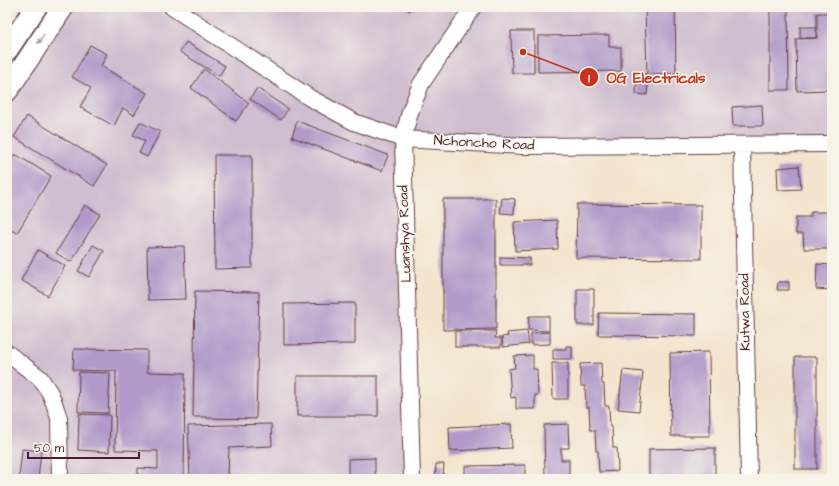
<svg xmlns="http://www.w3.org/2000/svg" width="839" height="486" font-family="'Architects Daughter',sans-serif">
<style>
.industrial{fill:#cfbdd0}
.building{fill:#b29bca}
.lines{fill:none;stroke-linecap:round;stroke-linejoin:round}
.minor-casing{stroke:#633d43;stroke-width:18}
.major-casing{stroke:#633d43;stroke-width:23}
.minor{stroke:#fff;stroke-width:16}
.major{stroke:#fff;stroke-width:21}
.oneway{fill:#ae9aa0}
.labels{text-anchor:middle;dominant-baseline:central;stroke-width:3;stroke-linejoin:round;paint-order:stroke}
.street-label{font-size:14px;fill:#4a1f2b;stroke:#f7f3e8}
.leader{fill:none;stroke:#c8321e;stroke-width:1.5}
.callout-dot{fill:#c8321e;stroke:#f7f3e8;stroke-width:1.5}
.mark-label{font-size:12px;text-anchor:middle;font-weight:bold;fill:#fff}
.callout-label{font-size:15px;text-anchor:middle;font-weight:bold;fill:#c8321e;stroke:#f7f3e8;stroke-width:3;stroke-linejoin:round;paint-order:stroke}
</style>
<rect width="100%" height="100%" fill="#f7f3e8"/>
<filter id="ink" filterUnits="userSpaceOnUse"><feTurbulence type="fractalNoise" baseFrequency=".025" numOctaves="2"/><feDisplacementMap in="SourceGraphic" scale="8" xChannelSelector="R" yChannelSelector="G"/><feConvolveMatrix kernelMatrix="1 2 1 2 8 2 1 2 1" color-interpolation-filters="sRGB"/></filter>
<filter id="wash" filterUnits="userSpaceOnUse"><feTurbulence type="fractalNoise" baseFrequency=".012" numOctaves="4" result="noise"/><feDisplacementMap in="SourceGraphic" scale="16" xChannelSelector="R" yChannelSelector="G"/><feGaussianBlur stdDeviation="0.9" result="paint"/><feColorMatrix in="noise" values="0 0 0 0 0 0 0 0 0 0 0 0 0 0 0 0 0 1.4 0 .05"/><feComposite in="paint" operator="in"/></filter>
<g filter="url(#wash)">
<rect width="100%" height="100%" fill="#f3e4cd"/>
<path class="industrial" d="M62 7H832V145L408 139 414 479H7V87Z"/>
<g id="blocks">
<path class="building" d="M404 7H413L410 11Z
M645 7H675L676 73 649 74 647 95 636 94 637 74H647Z
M770 7H788L789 90H770Z
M829 7H832V90L797 91 796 39 817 38V13H829Z
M800 27H816V38H800Z
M511 31H534V73H512Z
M609 35V47H621V71L538 72V36Z
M186 42 225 66 219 76 180 52Z
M90 45 107 54 101 66 147 93 134 115 123 108 114 126 80 107 91 88 72 77Z
M204 69 249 103 236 121 191 88Z
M257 88 288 109 281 120 250 99Z
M762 105 763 126H733L732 107Z
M27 116 107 165 94 186 14 137Z
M297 121 388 155 382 171 292 137Z
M140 122 160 132 147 157 139 153 145 141 133 135Z
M15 154 51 176 17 233 7 228V166Z
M214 155H252V268L215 269Z
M799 166 801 189 778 190 777 168Z
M502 198 515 199 514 214 500 213Z
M443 199H496V329L443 330Z
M577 204 701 205V259L576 258Z
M85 205 100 214 71 262 56 253Z
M811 212H831L832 249H804L803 234H796V217H811Z
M557 220 558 249 515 251 514 222Z
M93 245 104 251 89 277 78 271Z
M184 246 186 299 148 300 147 247Z
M38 250 65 266 48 296 21 280Z
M500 257 530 258V265H500Z
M817 264 832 265V290L816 289Z
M778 282H789V290H777Z
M577 289H594V325H577Z
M195 291 259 292 256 419 207 418V417H193Z
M355 303V344L284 345V304Z
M599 313 696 314V336L598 335Z
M529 316H549V331L528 330Z
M455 331H496L495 338H501V347H455Z
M527 331 529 344 503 347 502 337 508 336 507 333Z
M550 332V344L531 345V333Z
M566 346H572V359H553V349H566Z
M74 349 147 350V372L185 373 184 479H79V475H138V468L158 469V451L115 450 116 371 73 370Z
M709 352 710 436H671L670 353Z
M533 355V369H537L538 395H535V409H516V397L511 398 509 369 515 368 514 356Z
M795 357H817V469H795Z
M552 363H568V399H553Z
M601 363 602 384H604L605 406H609L610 427H612L613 448H617L618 471 599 472 598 451H596L595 430H590L589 407H586L585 386H581L580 364Z
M623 370 643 372 639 411 618 409Z
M79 372 110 373 108 413 78 412Z
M297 376H378V416H297Z
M79 414 110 415 109 452 78 450Z
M271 424 272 446 229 448 228 478 190 479 188 426Z
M511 424 512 448 450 451 449 427Z
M568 424 569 448H561V460H569V479H545L544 425Z
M715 448V479H649V449Z
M22 449 41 451 38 479H19Z
M375 458V479H348V459Z
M436 464H444L443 477 461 478V479H435Z
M525 465V479H465V466Z"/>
</g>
</g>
<g filter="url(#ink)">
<use href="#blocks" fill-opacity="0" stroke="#633d43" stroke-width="1"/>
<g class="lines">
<g class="minor-casing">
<path id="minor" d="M172 7 310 98 354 122 403 139 523 146 832 144
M742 146 749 479
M7 353 40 378 50 393 54 403 59 418 60 479
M412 479 403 139 410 112 421 84 473 7"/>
</g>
<g class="major-casing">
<path id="major" d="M7 50 36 7
M7 91 63 7"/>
</g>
<use href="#minor" class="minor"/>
<use href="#major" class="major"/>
</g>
<defs><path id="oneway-solid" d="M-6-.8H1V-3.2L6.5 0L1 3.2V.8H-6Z"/></defs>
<use class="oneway" href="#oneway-solid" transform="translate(41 39) rotate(124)"/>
</g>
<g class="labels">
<g class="street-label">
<text transform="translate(484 143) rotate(3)">Nchoncho Road</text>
<text transform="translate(405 234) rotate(-92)">Luanshya Road</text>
<text transform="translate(745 312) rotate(-91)">Kutwa Road</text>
</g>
</g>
<path class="leader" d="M523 52L589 77"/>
<g class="callout-dot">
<circle cx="523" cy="52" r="4"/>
<circle cx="589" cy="77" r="10"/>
</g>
<g class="mark-label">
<text x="589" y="82">1</text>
</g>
<g class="callout-label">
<text x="656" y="83">OG Electricals</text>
</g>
<rect width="839" height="486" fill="none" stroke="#f7f3e8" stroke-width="24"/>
<path d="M28 452v6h111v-6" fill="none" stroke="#4a1f2b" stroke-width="2"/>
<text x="34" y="452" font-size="12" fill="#4a1f2b" stroke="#f7f3e8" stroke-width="3" paint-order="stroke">50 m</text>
</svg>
